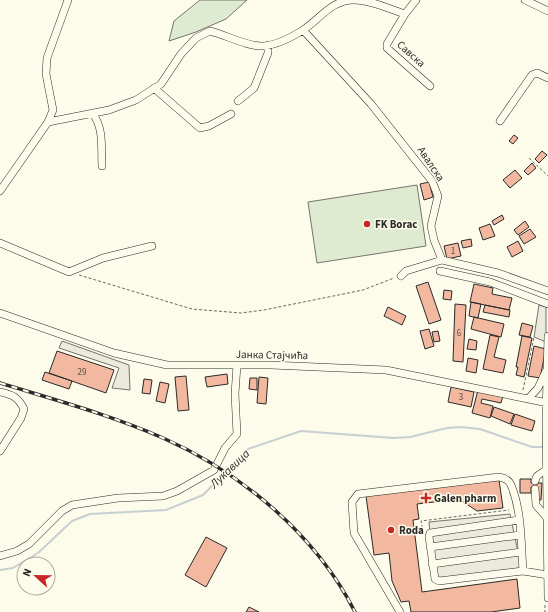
<svg xmlns="http://www.w3.org/2000/svg" width="548" height="612" font-family="'Source Sans 3',sans-serif">
<style>
.green{fill:#deebd1;stroke:#74746e}
.parking{fill:#eceadb;stroke:#74746e}
.lines{fill:none;stroke-linecap:round;stroke-linejoin:round}
.stream{stroke:#c7d0d0;stroke-width:2}
.building{fill:#f2b8a0;stroke:#2b2b2b}
.minor-casing{stroke:#2b2b2b;stroke-width:8}
.path{stroke:#6a6964;stroke-width:1;stroke-dasharray:3 2;stroke-linecap:butt}
.minor{stroke:#fdfbea;stroke-width:7}
.rail-casing{stroke:#2b2b2b;stroke-width:3.5}
.rail{stroke:#fdfbea;stroke-width:2;stroke-dasharray:6;stroke-linecap:butt}
.poi-dot{fill:#c62828;stroke:#fdfbea;stroke-width:1.5}
.labels{text-anchor:middle;dominant-baseline:central;stroke-width:3;stroke-linejoin:round;paint-order:stroke}
.number-label{font-size:9px;fill:#5d4e48}
.street-label{font-size:11px;fill:#2b2b2b;stroke:#fdfbea}
.poi-label{font-size:11px;font-weight:bold;fill:#2b2b2b;stroke:#fdfbea;text-anchor:start}
.water-label{font-size:12px;font-style:italic;fill:#2b2b2b;stroke:#fdfbea}
</style>
<rect width="100%" height="100%" fill="#fdfbea"/>
<path class="green" d="M200 0H247L226 19 196 32 169 41 174 21Z
M417 185 426 246 317 263 308 202Z"/>
<path class="parking" d="M539 305 546 307V342L534 337Z
M62 341 129 365 130 390 112 388 119 368 59 348Z
M510 514 522 571 434 580 429 522Z"/>
<g class="lines">
<path class="stream" d="M0 570 13 568 38 553 72 521 90 514 166 510 203 495 248 449 301 431 393 438 410 437 447 428 461 427 480 429 532 447H545"/>
</g>
<path class="building" d="M514 135 518 138 513 144 509 141Z
M542 151 547 155 539 163 535 159Z
M532 163 536 168 528 175 524 171Z
M515 170 522 178 510 188 503 180Z
M429 182 433 197 424 200 420 184Z
M502 215 504 219 494 225 492 221Z
M525 221 529 227 518 235 514 230Z
M490 224 495 236 483 240 479 228Z
M530 229 536 237 524 244 519 236Z
M471 239 472 246 463 248 461 241Z
M518 241 523 251 512 257 507 247Z
M458 243 461 256 447 259 444 246Z
M428 282 441 320 429 324 416 286Z
M474 284 493 288 492 294 512 298 509 310 470 302Z
M444 290 452 291 451 300 443 299Z
M471 302 481 304 478 318 469 316Z
M455 304 466 305 463 362 453 361Z
M485 305 510 310 509 317 483 312Z
M388 307 406 316 402 325 384 316Z
M474 317 504 324 501 337 471 329Z
M522 323 533 326 530 337 519 335Z
M429 329 434 346 425 349 420 331Z
M438 331 440 341 434 342 432 332Z
M490 335 499 337 494 357 506 360 503 373 483 369Z
M522 336 532 338 524 377 516 375 518 367H516Z
M469 339 477 341 476 350 467 349Z
M534 346 546 349 540 378 528 376Z
M57 351 114 370 106 393 49 373Z
M468 358 478 360 476 373 466 371Z
M45 372 72 381 69 389 42 380Z
M227 374 228 384 207 387 205 377Z
M186 376 189 410 178 411 175 377Z
M259 377 268 378 266 404 257 403Z
M250 378H257V390L249 389Z
M144 379 152 380 150 394 142 393Z
M160 382 169 384 165 403 156 401Z
M451 387 474 392 471 407 448 402Z
M478 390 503 396 501 403 482 399 481 403 493 406 490 418 472 413Z
M494 407 514 414 510 424 491 416Z
M515 414 535 421 532 431 511 425Z
M520 479H531V483H542L541 500H536V487H531V493H520Z
M499 480 503 508 477 511 459 499 417 504 419 519 413 520 422 592 517 579 520 608 491 612H411L409 601 401 602 392 581 389 553 374 555 366 496Z
M206 537 227 548 206 587 185 575Z
M249 607 259 612H246Z"/>
<g class="lines">
<g class="minor-casing">
<path id="minor" d="M525 0 548 11
M405 14 387 44V48L430 86
M303 30 371 104 432 181 438 196 431 226 434 240 442 260 498 273 548 291
M154 88 200 128 209 126 231 114
M238 101 254 88 268 53V45
M93 114C104 129 101 148 102 166
M500 121 532 75 537 73 548 78
M48 122 109 110 136 100 161 84 181 54 196 38 210 31C226 35 248 47 263 46 276 45 292 37 303 30 320 19 331 0 354 0 371 0 389 9 405 14L416 0
M0 191 48 122 53 110 46 74 47 58 68 0
M0 243 69 272 103 258 152 246
M440 271 490 282 548 304
M401 276 406 271 442 260
M0 313 114 353 167 365H271L386 370 548 403
M548 336 546 418 548 598
M0 392C13 395 18 397 24 409L21 418 0 451
M528 399 538 388 546 371
M535 481 537 476 547 469
M535 489 536 505 547 518
M519 520 430 533 429 537 435 579 439 581 523 571 548 575
M430 547 520 535
M0 556 17 551 29 544 62 511 72 505 118 498 163 496 177 491 214 470 225 448 237 434 235 394 237 365
M432 564 521 552
M400 612 354 533 352 502 358 494 499 477C505 478 509 480 511 485 522 511 521 544 523 571"/>
</g>
<path class="path" d="M529 158 548 176
M79 275 192 309 241 313 264 310 363 290 394 278
M523 390 534 337
M423 533 421 521 509 510
M545 605V612"/>
<use href="#minor" class="minor"/>
<g class="rail-casing">
<path id="rail" d="M0 383C55 400 111 415 163 438 242 473 316 535 355 612"/>
</g>
<use href="#rail" class="rail"/>
</g>
<g class="poi-dot">
<circle cx="367" cy="224" r="4"/>
<path d="M424 492h4v4h4v4h-4v4h-4v-4h-4v-4h4z"/>
<circle cx="391" cy="530" r="4"/>
</g>
<g class="labels">
<g class="number-label">
<text x="453" y="251">1</text>
<text x="459" y="333">6</text>
<text x="82" y="372">29</text>
<text x="461" y="397">3</text>
</g>
<g class="street-label">
<text transform="translate(411 54) rotate(42)">Савска</text>
<text transform="translate(431 164) rotate(56)">Авалска</text>
<text transform="translate(272 355) rotate(1)">Јанка Стајчића</text>
</g>
<g class="poi-label">
<text x="375" y="224">FK Borac</text>
<text x="434" y="498">Galen pharm</text>
<text x="399" y="530">Roda</text>
</g>
<g class="water-label">
<text transform="translate(230 469) rotate(-44)">Лукавица</text>
</g>
</g>
<g transform="translate(36 576) rotate(292)"><circle r="19" fill="#fdfbea" stroke="#a9a89e"/>
<path d="M0-3L7 15L0 10L-7 15Z" fill="#c62828"/>
<text y="-6" font-size="11" font-weight="bold" text-anchor="middle" fill="#2b2b2b">N</text>
</g>
</svg>
